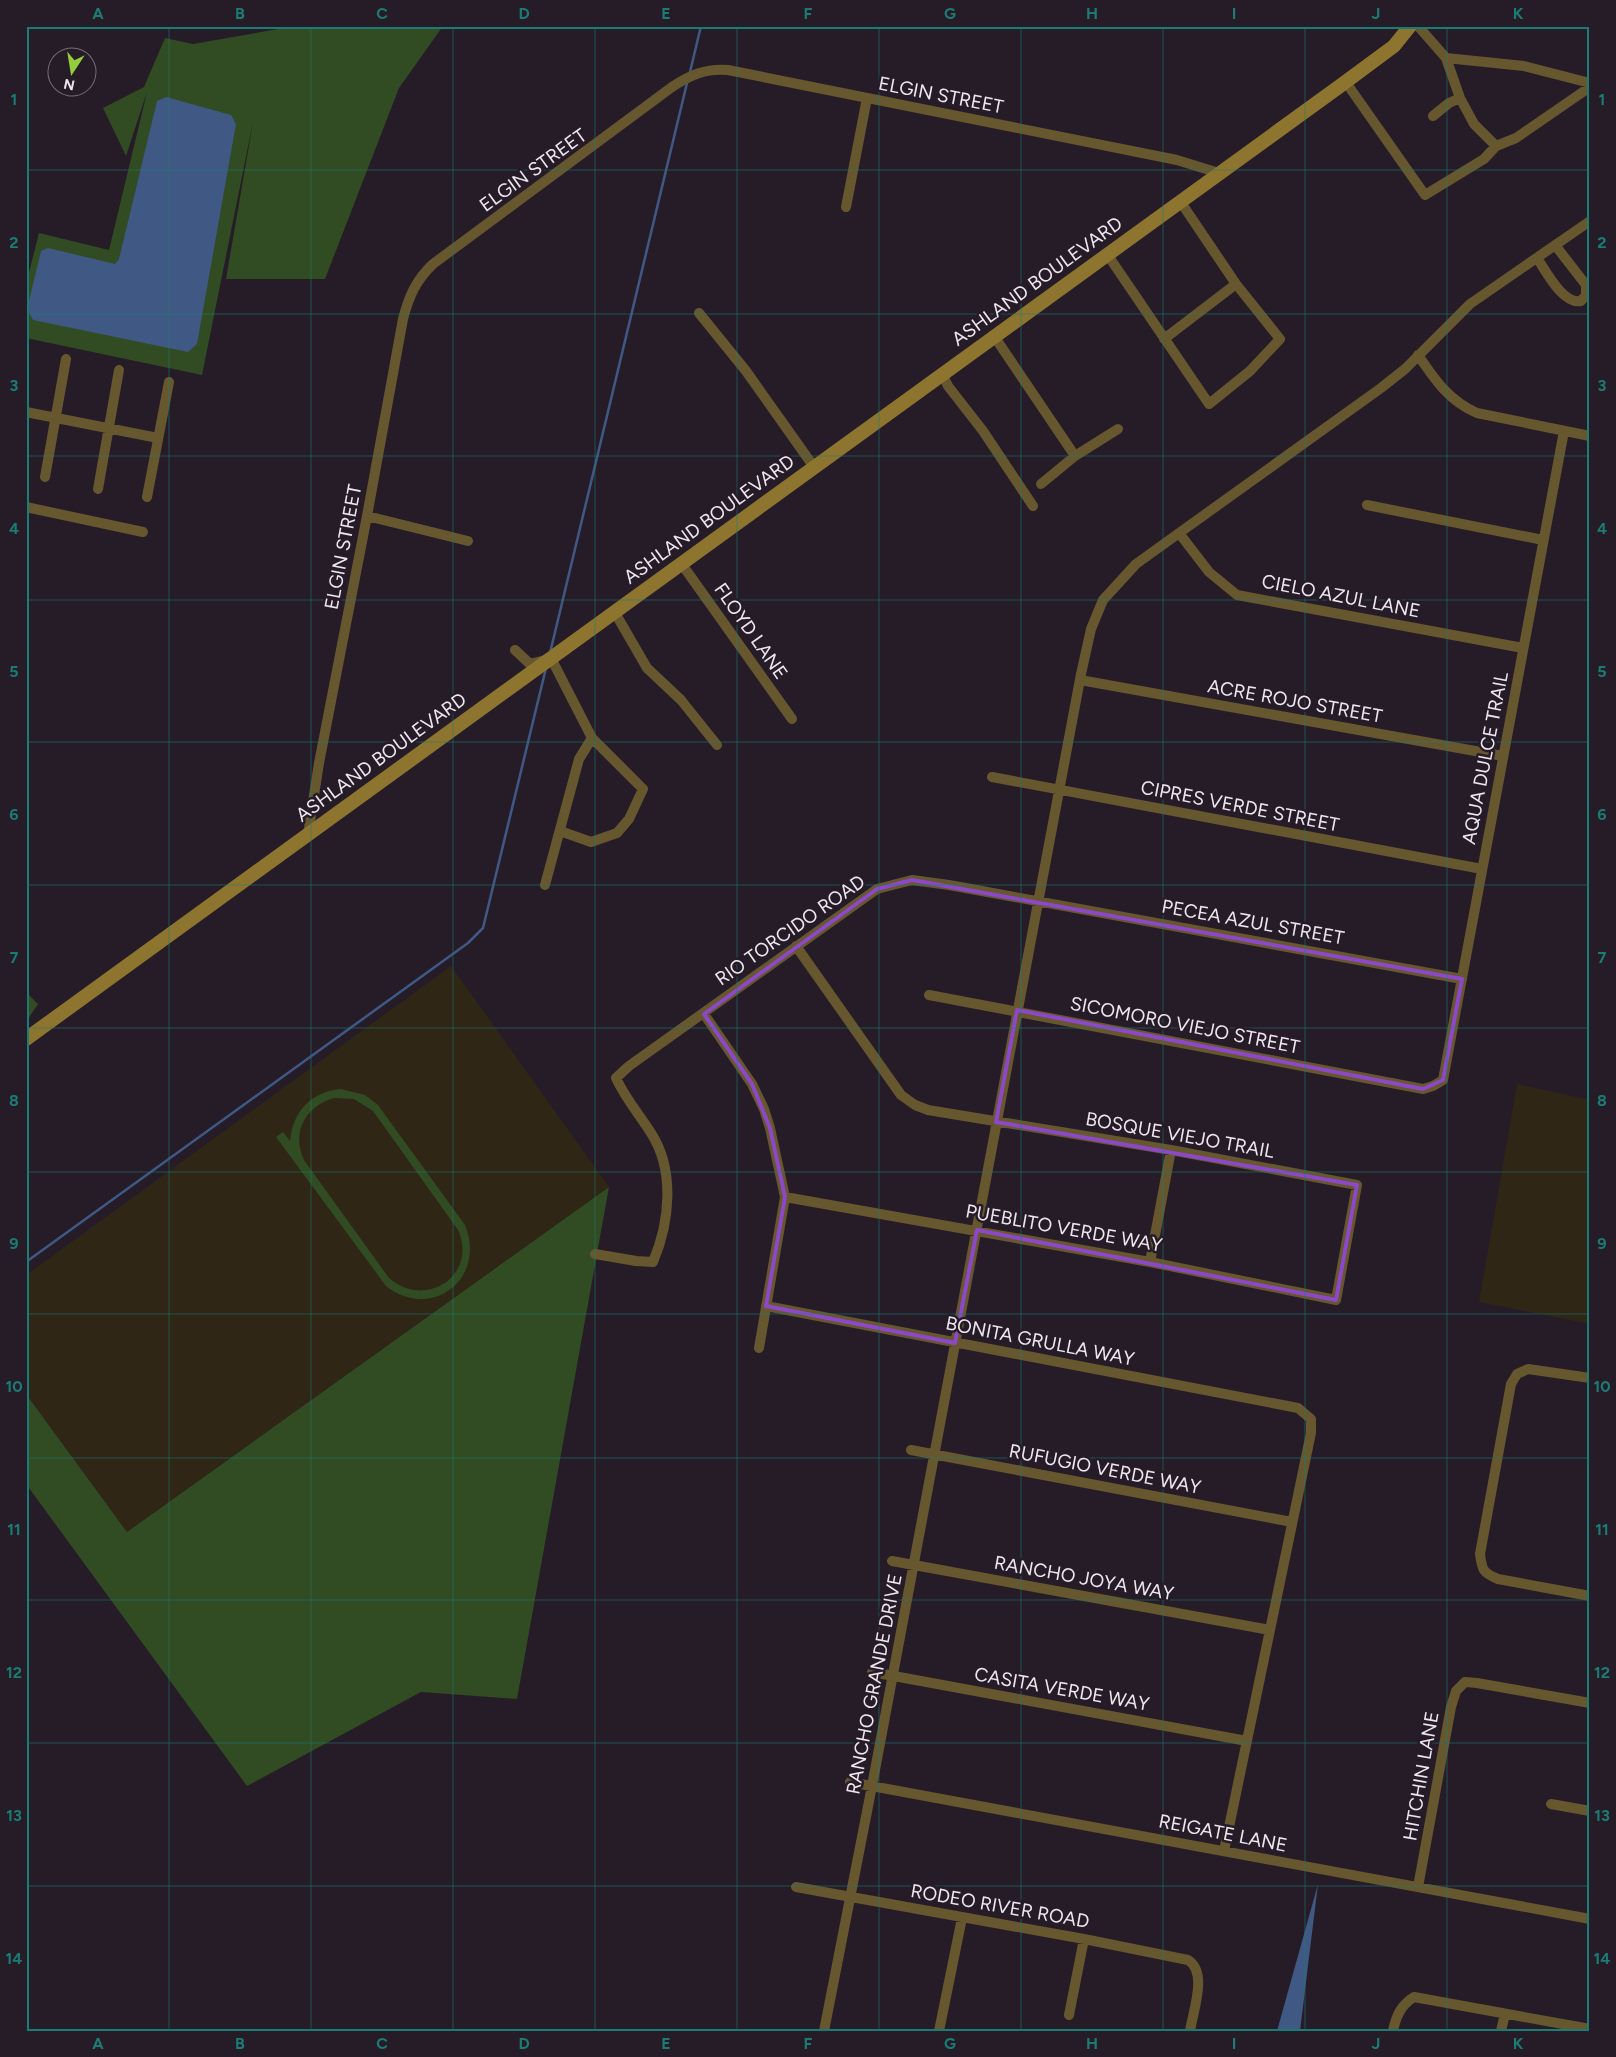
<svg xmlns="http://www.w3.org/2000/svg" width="1616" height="2057" font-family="Figtree,sans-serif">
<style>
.education{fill:#2f2616}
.green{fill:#314b23;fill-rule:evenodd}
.water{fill:#3f5984}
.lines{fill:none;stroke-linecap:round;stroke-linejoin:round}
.stream{stroke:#3f5984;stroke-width:2.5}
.street{stroke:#66572e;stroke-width:10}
.secondary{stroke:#8e752f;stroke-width:14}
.marked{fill:none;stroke:#8c48c6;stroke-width:4;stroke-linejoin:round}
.grid{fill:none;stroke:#1a7c74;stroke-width:1;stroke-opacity:0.55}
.labels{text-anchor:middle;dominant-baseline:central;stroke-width:5;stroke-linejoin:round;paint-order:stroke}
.street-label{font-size:19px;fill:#eee6ef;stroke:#261c28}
.neatline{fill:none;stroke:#1a7c74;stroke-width:2}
.grid-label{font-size:16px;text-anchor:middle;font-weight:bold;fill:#1a7c74}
</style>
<rect width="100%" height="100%" fill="#261c28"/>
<path class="education" d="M451 966 609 1187 127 1532 26 1394V1275Z
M1517 1084 1590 1100V1324L1479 1302Z"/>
<path class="green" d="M295 26H443L399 88 325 279H226L253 122 202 375 26 338V284L39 233 109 250 147 92 126 156 103 108 144 87 165 38 193 44Z
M26 992 38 1004 26 1022Z
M341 1089 365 1095 378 1105 465 1225C487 1278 432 1322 386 1286L276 1137 283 1132 290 1141C293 1111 311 1092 341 1089ZM334 1098 354 1099 373 1111 458 1230C478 1275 426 1310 389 1278L304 1160C291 1132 306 1106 334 1098Z
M609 1187 517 1699 421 1692 247 1786 26 1484V1394L127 1532Z"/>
<path class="water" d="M166 97 231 115 236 124 197 344 188 352 33 320 27 309 41 251 48 248 115 264 119 259 157 101Z
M1318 1884 1300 2031H1277Z"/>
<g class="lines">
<path class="stream" d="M690 72 701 26
M550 653 687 83
M26 1262 468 943 483 928 546 668"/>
<path class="street" d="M1418 26 1446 58 1460 98 1474 124 1496 146
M1446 58 1524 66 1590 83
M1345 81 1425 195 1484 159 1496 146 1516 138 1590 87
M1433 116 1449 103 1460 98
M846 207 867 98
M1107 254 1209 404 1250 371 1280 339 1236 284 1180 201
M1537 258C1546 271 1563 305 1581 301L1586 295V285L1555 245
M699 313 746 371 814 467
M994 336 1075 456
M1164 339 1236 284
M1418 355C1435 380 1449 401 1477 413L1590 436
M942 374 948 386 983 431 1033 506
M26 412 158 438
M45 477 66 359
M1041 484 1075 456 1118 429
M98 489 119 370
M147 497 169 382
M1367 505 1543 540
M26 507 143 532
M367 516 468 541
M1179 533 1209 572 1237 595 1523 648
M681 563 792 719
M614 611 647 668 681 700 717 745
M515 650 530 664 549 659 554 664 592 738 643 789 629 819 617 833 591 842 560 831
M1080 680 1503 756
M992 777 1482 869
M308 834 319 763 367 516 403 319C409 296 416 280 433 264L672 87C690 75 706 68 728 70L1177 160 1219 173
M545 885 579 759 592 738
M929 995 1423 1089 1433 1086 1443 1080 1564 431
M704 1014 752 1084 764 1109 770 1128 785 1197 759 1348
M785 1197 1150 1262 1336 1300 1357 1185 1171 1150 928 1110 915 1105 901 1095 796 946
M595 1254 636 1261 653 1262C670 1222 675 1170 651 1133 639 1114 625 1098 616 1078L629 1066 877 889 912 880 949 885 1462 979
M1150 1262 1171 1150
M766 1306 1298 1408 1311 1419V1433L1224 1851
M1590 1378 1528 1369 1517 1374 1511 1384 1480 1554C1482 1570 1483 1573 1498 1579L1590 1596
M911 1450 1292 1522
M892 1561 1270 1630
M872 1672 1247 1741
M850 1782 1590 1919
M1551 1804 1590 1811
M796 1887 1084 1939 1188 1960C1208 1972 1193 2011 1190 2031
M1418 1887 1451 1707 1456 1691 1465 1682 1477 1683 1590 1703
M1069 2015 1084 1939
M824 2031 872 1786 1081 674 1091 629 1103 600 1136 564 1381 388 1405 369 1470 304 1590 221
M939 2031 962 1918
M1393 2031C1396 2016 1401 2005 1414 1997L1590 2029
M1501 2031 1505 2014"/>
<path class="secondary" d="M26 1039 1340 86 1394 46 1410 26"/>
</g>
<path class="marked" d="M912 880 1462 979 1443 1080 1423 1089 1017 1010 996 1122 1357 1185 1336 1300 977 1230 955 1343 766 1306 785 1197 770 1128 752 1084 704 1014 877 889Z"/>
<path class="grid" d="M169 26V2031M311 26V2031M453 26V2031M595 26V2031M737 26V2031M879 26V2031M1021 26V2031M1163 26V2031M1305 26V2031M1447 26V2031M26 170H1590M26 314H1590M26 456H1590M26 600H1590M26 742H1590M26 885H1590M26 1028H1590M26 1172H1590M26 1314H1590M26 1458H1590M26 1600H1590M26 1743H1590M26 1886H1590"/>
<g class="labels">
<g class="street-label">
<text transform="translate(941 95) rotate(11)">ELGIN STREET</text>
<text transform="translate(533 170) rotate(-36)">ELGIN STREET</text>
<text transform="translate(1037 281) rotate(-36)">ASHLAND BOULEVARD</text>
<text transform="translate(709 519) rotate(-36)">ASHLAND BOULEVARD</text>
<text transform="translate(343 547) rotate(-79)">ELGIN STREET</text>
<text transform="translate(1341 596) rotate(11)">CIELO AZUL LANE</text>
<text transform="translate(751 631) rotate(55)">FLOYD LANE</text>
<text transform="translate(1295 701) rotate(10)">ACRE ROJO STREET</text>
<text transform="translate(381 757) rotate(-36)">ASHLAND BOULEVARD</text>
<text transform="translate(1485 758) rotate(-79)">AQUA DULCE TRAIL</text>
<text transform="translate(1240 806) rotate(11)">CIPRES VERDE STREET</text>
<text transform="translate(1253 922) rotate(10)">PECEA AZUL STREET</text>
<text transform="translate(790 930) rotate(-35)">RIO TORCIDO ROAD</text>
<text transform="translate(1185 1025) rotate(11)">SICOMORO VIEJO STREET</text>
<text transform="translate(1180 1135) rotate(10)">BOSQUE VIEJO TRAIL</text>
<text transform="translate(1064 1228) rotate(10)">PUEBLITO VERDE WAY</text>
<text transform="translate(1040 1341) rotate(11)">BONITA GRULLA WAY</text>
<text transform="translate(1105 1469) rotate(11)">RUFUGIO VERDE WAY</text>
<text transform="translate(1084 1578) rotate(10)">RANCHO JOYA WAY</text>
<text transform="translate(874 1684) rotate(-79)">RANCHO GRANDE DRIVE</text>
<text transform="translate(1062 1689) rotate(10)">CASITA VERDE WAY</text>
<text transform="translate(1421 1776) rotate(-80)">HITCHIN LANE</text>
<text transform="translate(1223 1833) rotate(11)">REIGATE LANE</text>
<text transform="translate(1000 1906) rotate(10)">RODEO RIVER ROAD</text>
</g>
</g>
<rect width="1616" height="2057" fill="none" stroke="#261c28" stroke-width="55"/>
<g transform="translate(72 72) rotate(192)"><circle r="24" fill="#261c28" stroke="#766d78"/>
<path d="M0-4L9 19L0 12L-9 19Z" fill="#94cc3b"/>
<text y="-8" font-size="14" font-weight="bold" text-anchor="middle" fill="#eee6ef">N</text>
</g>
<rect x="28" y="28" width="1560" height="2002" class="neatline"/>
<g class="grid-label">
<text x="98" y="19">A</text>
<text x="240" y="19">B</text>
<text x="382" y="19">C</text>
<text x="524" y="19">D</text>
<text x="666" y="19">E</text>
<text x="808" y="19">F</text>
<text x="950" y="19">G</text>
<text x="1092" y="19">H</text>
<text x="1234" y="19">I</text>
<text x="1376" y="19">J</text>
<text x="1518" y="19">K</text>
<text x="14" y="105">1</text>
<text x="1602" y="105">1</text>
<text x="14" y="248">2</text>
<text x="1602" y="248">2</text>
<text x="14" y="391">3</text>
<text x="1602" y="391">3</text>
<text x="14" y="534">4</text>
<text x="1602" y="534">4</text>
<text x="14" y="677">5</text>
<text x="1602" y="677">5</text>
<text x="14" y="820">6</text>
<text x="1602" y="820">6</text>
<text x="14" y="963">7</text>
<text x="1602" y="963">7</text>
<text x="14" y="1106">8</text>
<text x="1602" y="1106">8</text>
<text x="14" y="1249">9</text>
<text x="1602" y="1249">9</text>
<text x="14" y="1392">10</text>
<text x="1602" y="1392">10</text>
<text x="14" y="1535">11</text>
<text x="1602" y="1535">11</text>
<text x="14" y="1678">12</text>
<text x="1602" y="1678">12</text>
<text x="14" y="1821">13</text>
<text x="1602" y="1821">13</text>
<text x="14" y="1964">14</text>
<text x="1602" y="1964">14</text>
<text x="98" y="2049">A</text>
<text x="240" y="2049">B</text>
<text x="382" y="2049">C</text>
<text x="524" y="2049">D</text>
<text x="666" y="2049">E</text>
<text x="808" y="2049">F</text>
<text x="950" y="2049">G</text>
<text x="1092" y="2049">H</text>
<text x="1234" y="2049">I</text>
<text x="1376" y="2049">J</text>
<text x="1518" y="2049">K</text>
</g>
</svg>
